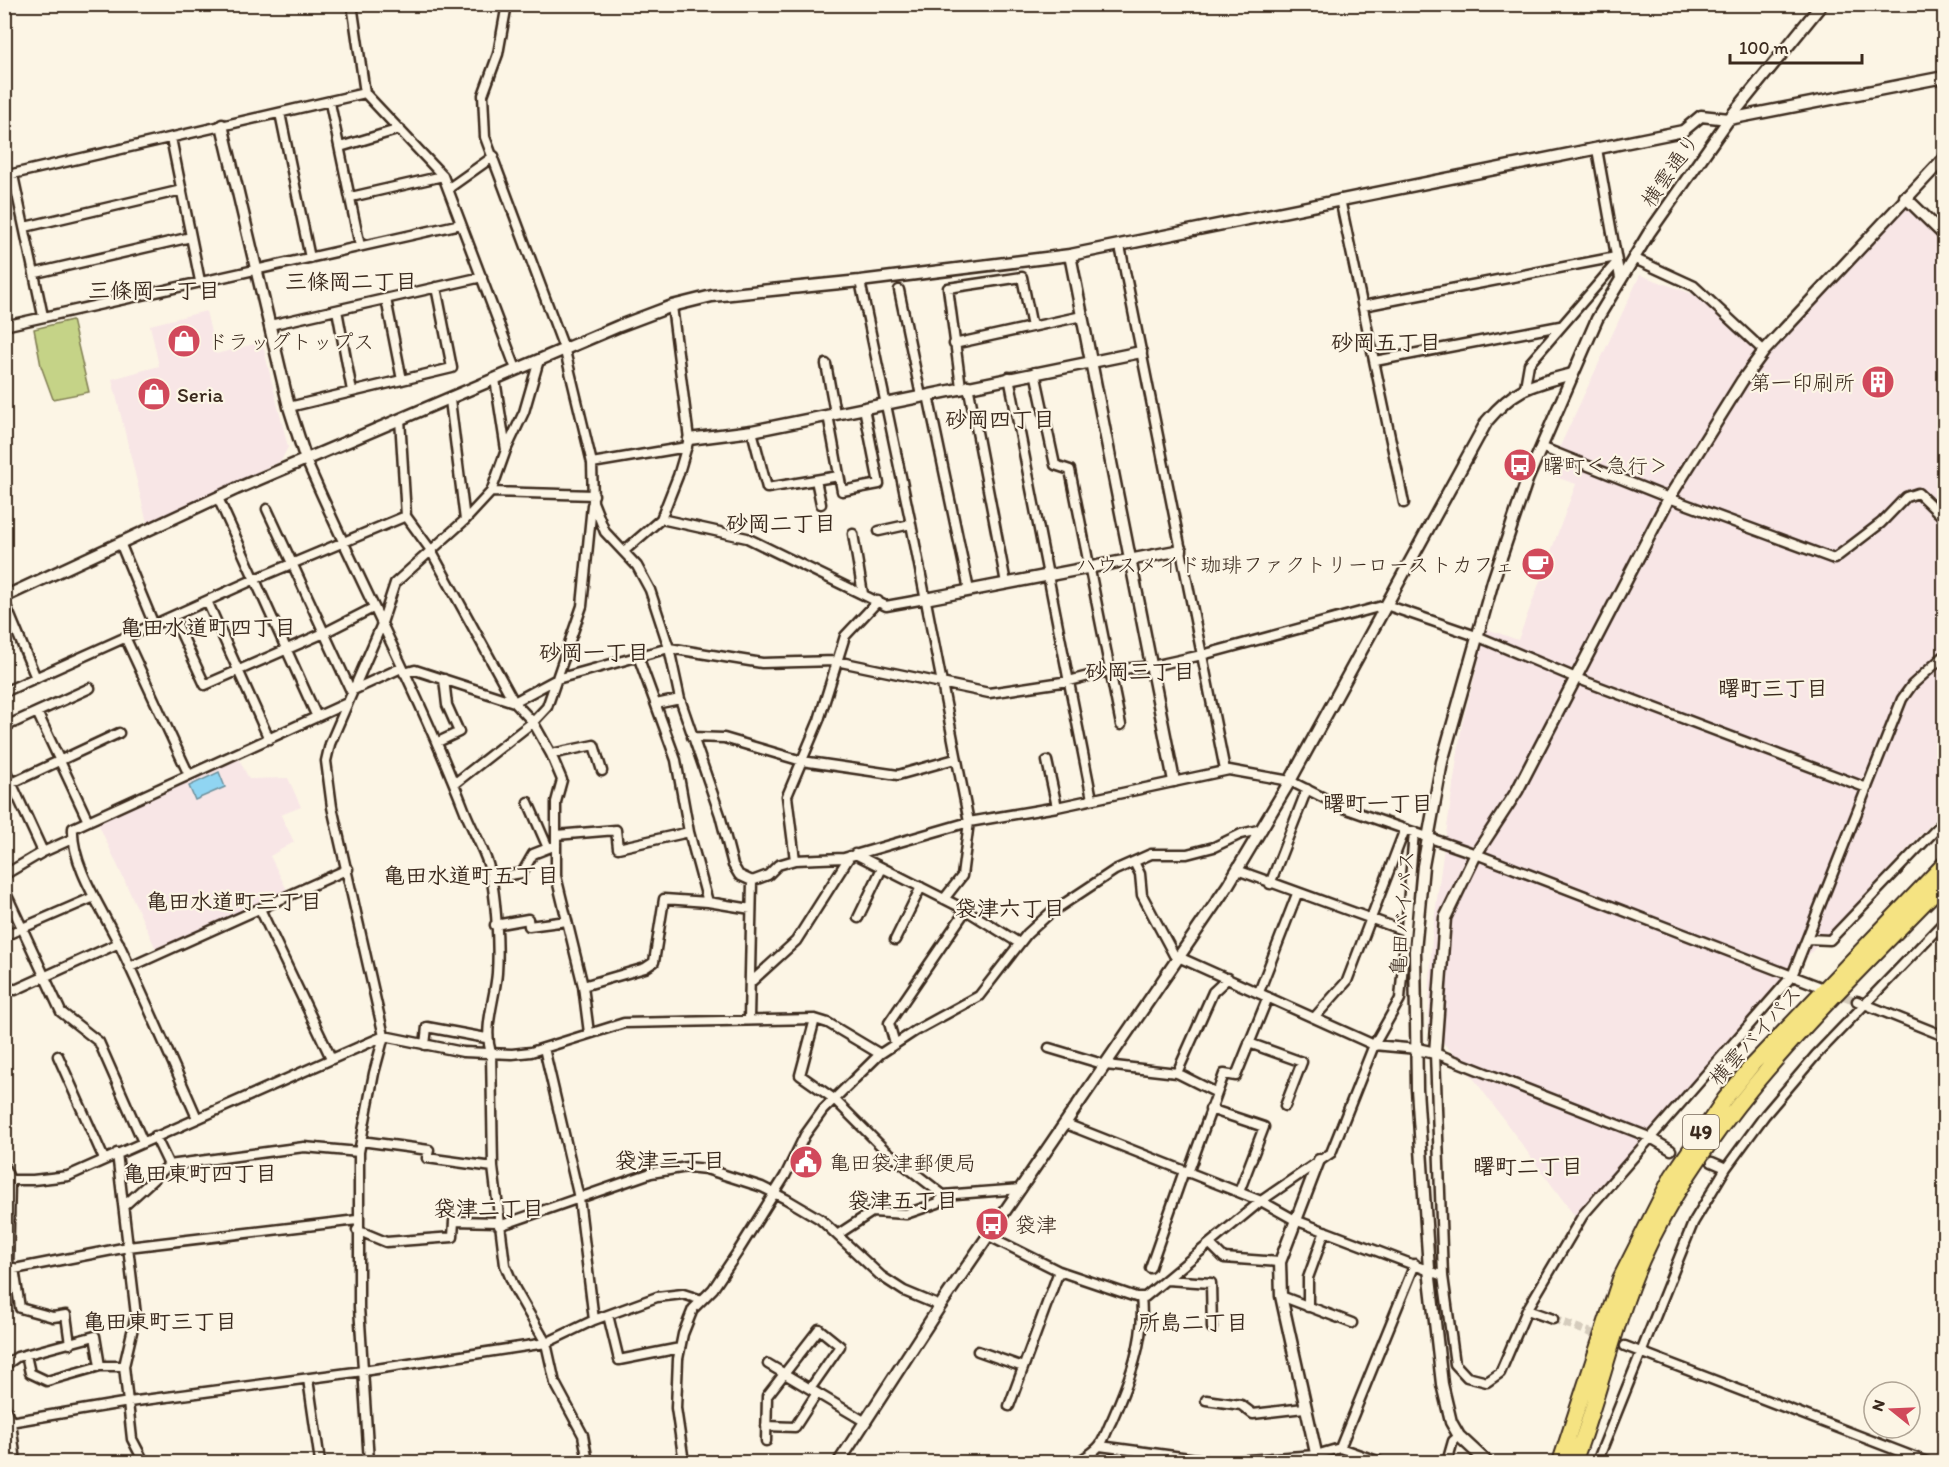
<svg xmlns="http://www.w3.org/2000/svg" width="1949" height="1467" font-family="Itim,'Klee One',sans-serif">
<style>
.built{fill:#f8e6e6}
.green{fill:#c5d387;stroke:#807e52;stroke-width:1.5}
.water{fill:#90d5f2;stroke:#6e919d;stroke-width:1.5}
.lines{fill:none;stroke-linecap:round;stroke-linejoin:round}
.minor-tunnel{stroke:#d5ccbd;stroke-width:8;stroke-dasharray:8 4;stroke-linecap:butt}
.minor-casing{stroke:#3b2a1e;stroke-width:13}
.tertiary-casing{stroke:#3b2a1e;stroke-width:15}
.secondary-casing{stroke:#3b2a1e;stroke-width:15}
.trunk-casing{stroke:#3b2a1e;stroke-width:18}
.minor{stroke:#fcf5e5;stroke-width:8}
.tertiary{stroke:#fcf5e5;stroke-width:10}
.secondary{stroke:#fcf5e5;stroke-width:10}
.trunk{stroke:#f5e382;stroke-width:14}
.labels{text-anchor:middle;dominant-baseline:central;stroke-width:4.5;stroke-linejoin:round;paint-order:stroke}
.shield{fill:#fcf5e5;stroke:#75675a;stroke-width:1.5}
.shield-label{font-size:20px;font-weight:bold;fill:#3b2a1e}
.street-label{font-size:21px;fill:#3b2a1e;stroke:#fcf5e5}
.poi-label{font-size:21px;fill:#3b2a1e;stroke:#fcf5e5;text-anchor:start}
.neighbourhood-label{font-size:22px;font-weight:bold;fill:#3b2a1e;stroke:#fcf5e5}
</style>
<rect width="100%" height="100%" fill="#fcf5e5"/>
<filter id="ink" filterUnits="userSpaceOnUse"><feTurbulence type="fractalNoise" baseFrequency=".0167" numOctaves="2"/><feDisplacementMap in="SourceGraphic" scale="12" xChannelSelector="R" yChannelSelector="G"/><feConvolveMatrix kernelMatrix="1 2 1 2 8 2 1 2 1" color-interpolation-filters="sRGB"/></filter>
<g filter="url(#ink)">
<path class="built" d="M1903 208 1909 209 1944 243V810L1712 1058 1576 1218 1460 1060 1428 1028 1432 936 1442 862 1462 724 1487 629 1518 640 1576 484 1547 474 1640 275 1721 304 1773 352Z
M206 311 216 354 262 342 288 447 281 461 147 523 112 379 159 366 150 325Z
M237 755 249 779 288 778 301 807 281 815 294 842 270 856 288 892 156 949 97 821Z"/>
<path class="green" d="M72 320 89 392 53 399 41 366 34 329Z"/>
<path class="water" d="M219 772 225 787 195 800 189 786Z"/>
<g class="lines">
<path class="minor-tunnel" d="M1833 992 1857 1001
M1553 1319 1605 1338"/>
<g class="minor-casing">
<path id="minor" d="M352 4 365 93 443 176 516 369
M507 4 498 54 483 95 485 137 565 351 592 463 593 502 605 532 637 566 650 590 669 648 680 699 720 815 733 865 739 875 752 881 768 875 778 865 795 860 844 858 969 822 1057 807 1229 770 1290 781 1344 808 1476 854 1821 987
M330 103 360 246
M280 113 310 258
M171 138 200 281
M340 147 400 129
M1597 149 1620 278
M13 175 43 316
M4 176 365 93
M449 188 494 156
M351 197 443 176
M1340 199 1404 503
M25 227 182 190
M1120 246 1225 770
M1633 258 1694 286 1764 351
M36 273 191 237
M860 281 911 524 969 822 962 876 944 899
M899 290 921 396
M386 299 402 380
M1363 306 1616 257
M337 310 352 391
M270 325 482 277
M4 326 461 224
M954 344 1082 316
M1375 361 1560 326
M826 364 835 413
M1035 372 1055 465 1070 470 1121 725
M1009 377 1092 799
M495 379 506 450
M968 385 1006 583
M961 387 948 288 1022 277 1032 327
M1525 387 1529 364 1617 262
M928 395 969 590
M450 400 465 520
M289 407 452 368 436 287
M828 415 842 491 879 484 864 408
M400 419 406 516 430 549 514 702 533 722 551 754 562 780 556 802V876L583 986 589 1033
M752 431 767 488 839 476
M1541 447 1669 498 1834 559 1881 523 1906 497 1918 493 1944 518
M306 460C357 577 418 691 464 809 471 828 482 845 488 864 496 891 499 944 497 973 495 999 483 1028 491 1053L493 1167 505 1265 515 1289 546 1343 555 1383 583 1435 588 1462
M592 463 687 447
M816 480 821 504
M491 492 506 450 524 412 539 360
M218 498 317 717
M267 509 351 691 401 668
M661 519 747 538 886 606 925 599
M879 531 911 524
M853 534 863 594
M121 545 154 625
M624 551 661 519 678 476 689 439 672 306
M4 601 36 678
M207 601 269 739
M173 616 205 685 324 633 373 608
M125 637 189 775
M638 656 676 760 689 832 708 902
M404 673 415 670 514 702 557 679 669 648 762 663 836 661 989 693 1069 681 1112 670 1152 666 1202 655 1386 605 1479 637 1576 678 1867 788
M4 692 253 580 406 516
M656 704 680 699
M37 712 88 821
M4 727 90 688
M692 737 724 738 802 761 898 775 955 759
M438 742 459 732 447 705 444 679
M551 754 594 745 602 771
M1047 761 1057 807
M4 767 43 852
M12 783 119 733
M454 784 533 722 547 707 582 606 592 505
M528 802 548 848
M556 835 616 830 618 848 689 832
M855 854 966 910 1019 943
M795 860 787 796 819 720 845 636 878 601
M1134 862 1140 874 1142 895 1174 955 1374 1045 1417 1049
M1237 870 1405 931
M4 875 43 852 72 839
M491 878 522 873 533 854 556 845
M1270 884 1307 789
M4 889 61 1012 99 1042 143 1142
M260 909 331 1058
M858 918 882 868
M495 925 528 919 529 926 567 921
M4 936 94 897
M1808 939 1830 940 1944 821
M895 940 921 887
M130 967 348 869
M4 980 8 987 15 990 119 943
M750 983 796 941 850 856
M583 986 645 968 654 962 664 899 708 902 751 909
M1259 992 1297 894
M1857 1001 1944 1036
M1314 1018 1347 981 1405 829
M749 1019 752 881
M815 1019 800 1075 834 1099 885 1150 943 1195
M1249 1043 1302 1062 1285 1106
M895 1044 889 1023 966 910
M425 1045 427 1027 486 1038
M544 1048 579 1198 594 1320
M1049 1048 1106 1065 1177 1073 1215 1092
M58 1056 104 1159
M1177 1073 1213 992 1228 978
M1210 1109 1264 1127 1239 1192
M197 1118C172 1061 147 1003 120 946 104 912 71 866 73 828L345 704
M1066 1124 1261 1201 1295 1220 1443 1276
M155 1136 169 1165 304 1147 359 1152
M361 1141 429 1150 427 1158 493 1167
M1671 1150 1649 1137 1435 1053 1443 1276 1455 1364 1467 1377 1487 1382 1500 1373 1527 1310 1583 1215 1792 976 1902 699 1912 685 1944 656
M117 1153 136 1315 124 1366 132 1439 144 1462
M1712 1162 1726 1168
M4 1166 10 1180 8 1270
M1188 1173 1224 1074 1236 1076 1268 997
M4 1180H33L68 1176 384 1036 463 1052 512 1054 531 1052 624 1023 815 1019 828 1023 880 1054
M124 1206 169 1165
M499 1226 651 1173 687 1167 706 1169 762 1187 786 1199 820 1219 881 1276 904 1291 940 1306
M357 1230 386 1242 453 1237 454 1221 498 1222
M837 1235 872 1212 906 1214 938 1203 943 1195 1021 1189
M989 1236 1059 1271 1136 1297H1145L1261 1201 1331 1153 1374 1045 1400 999 1414 832
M1210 1244 1224 1258 1280 1262
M14 1268 20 1308 53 1317 66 1315 70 1344
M1150 1268 1184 1171
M4 1271 128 1247 357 1220
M1167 1280 1211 1283 1212 1328
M1281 1296 1352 1323
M1308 1307V1278L1325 1231
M1527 1310 1553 1319
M608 1315 619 1360 680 1348
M1625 1346 1927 1462
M978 1351 1023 1367
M26 1355 30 1373 47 1381 100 1366H124
M768 1364 864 1421
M4 1366 17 1357 95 1336 100 1366
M308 1379 320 1462
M1206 1400 1241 1405 1253 1414 1304 1408
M4 1405 11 1422 16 1462
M1009 1406 1059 1271
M4 1423 129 1402 363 1371 546 1343 594 1320 657 1297 683 1294 702 1300
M766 1426 795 1427 817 1393
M766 1441 767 1396 819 1329 840 1346 810 1389
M1100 1446 1219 1462 1316 1455 1340 1448 1380 1462
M1340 1448 1415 1264
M369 1462 359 1307V1152L374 1073 384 1036 332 807 326 761 330 744 381 626 395 583 465 520 491 492 594 495
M684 1462 676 1408 678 1359 683 1334 693 1309 713 1289 737 1253 785 1176 805 1135 823 1110 880 1054 915 1031 979 996 1027 934 1050 913 1115 870 1151 854H1187L1214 847 1241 834 1262 829
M1078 1462C1085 1457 1095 1452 1100 1445 1105 1438 1108 1427 1112 1420 1129 1381 1146 1340 1141 1297
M1447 1462 1453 1441 1459 1436
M1597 1462 1693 1223 1726 1168 1765 1115 1816 1055 1944 922"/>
</g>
<g class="tertiary-casing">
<path id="tertiary" d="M222 125 289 407 306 460
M1905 197 1944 235
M1070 255 1174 781
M689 439 752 431 1141 352
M4 597 236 489 619 326 672 306 712 296 860 281 1070 255 1683 131 1701 116 1729 119 1944 77
M925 599 1181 550
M1417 1049 1435 1053 1445 918 1476 854 1517 791 1669 498 1742 381 1764 351 1944 158
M839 1462 940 1306 1228 885 1290 781 1487 421C1516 387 1531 385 1572 374
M1318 1462 1281 1296 1280 1262 1319 1160"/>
</g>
<g class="secondary-casing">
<path id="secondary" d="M1487 1462 1459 1436 1451 1422 1442 1384 1429 1269 1417 1089 1415 951 1423 866 1442 762 1493 581 1527 480 1597 319 1649 233 1729 119 1822 4"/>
</g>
<g class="trunk-casing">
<path id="trunk" d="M1560 1462 1620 1279 1672 1176 1724 1100 1753 1064 1944 864
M1574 1462C1600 1396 1613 1326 1642 1260 1709 1111 1833 998 1944 883"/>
</g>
<use href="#minor" class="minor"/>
<use href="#tertiary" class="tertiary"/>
<use href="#secondary" class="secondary"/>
<use href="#trunk" class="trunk"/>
</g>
</g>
<defs>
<g id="shop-disc" transform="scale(1.725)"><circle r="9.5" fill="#d1495b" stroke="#fcf5e5"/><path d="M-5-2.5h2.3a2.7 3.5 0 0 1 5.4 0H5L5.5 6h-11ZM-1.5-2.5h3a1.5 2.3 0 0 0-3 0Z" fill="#fff"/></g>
<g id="building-disc" transform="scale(1.725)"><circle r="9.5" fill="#d1495b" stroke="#fcf5e5"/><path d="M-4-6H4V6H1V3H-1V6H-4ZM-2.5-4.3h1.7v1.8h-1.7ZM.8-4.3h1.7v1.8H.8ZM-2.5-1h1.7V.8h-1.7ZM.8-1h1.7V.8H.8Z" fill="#fff"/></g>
<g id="bus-disc" transform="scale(1.725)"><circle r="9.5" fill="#d1495b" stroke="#fcf5e5"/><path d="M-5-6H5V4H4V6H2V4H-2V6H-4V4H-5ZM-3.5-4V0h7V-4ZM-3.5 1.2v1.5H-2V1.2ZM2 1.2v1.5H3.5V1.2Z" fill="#fff"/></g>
<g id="cafe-disc" transform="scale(1.725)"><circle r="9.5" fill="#d1495b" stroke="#fcf5e5"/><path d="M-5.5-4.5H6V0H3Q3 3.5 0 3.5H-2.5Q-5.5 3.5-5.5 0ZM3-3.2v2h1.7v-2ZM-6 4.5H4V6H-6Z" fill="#fff"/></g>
<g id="civic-disc" transform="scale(1.725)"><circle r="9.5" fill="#d1495b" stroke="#fcf5e5"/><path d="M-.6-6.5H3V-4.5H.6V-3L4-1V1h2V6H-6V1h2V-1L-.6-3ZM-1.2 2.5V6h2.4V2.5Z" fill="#fff"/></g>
</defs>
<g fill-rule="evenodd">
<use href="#shop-disc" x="184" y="341"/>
<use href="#building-disc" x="1878" y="382"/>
<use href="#shop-disc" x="154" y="394"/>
<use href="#bus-disc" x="1520" y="465"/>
<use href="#cafe-disc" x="1538" y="564"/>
<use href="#civic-disc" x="806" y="1162"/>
<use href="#bus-disc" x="992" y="1224"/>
</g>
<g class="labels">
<rect class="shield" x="1683" y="1115" width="36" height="34" rx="4.5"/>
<g class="shield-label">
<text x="1701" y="1132">49</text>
</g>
<g class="street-label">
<text transform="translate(1670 170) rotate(-55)">横雲通り</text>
<text transform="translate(1402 913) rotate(-86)">亀田バイパス</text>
<text transform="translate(1755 1035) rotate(-48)">横雲バイパス</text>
</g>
<g class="poi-label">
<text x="207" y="341">ドラッグトップス</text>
<text x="1855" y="382" text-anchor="end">第一印刷所</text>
<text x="177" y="394">Seria</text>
<text x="1543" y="465">曙町＜急行＞</text>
<text x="1515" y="564" text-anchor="end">ハウスメイド珈琲ファクトリーローストカフェ</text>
<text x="829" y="1162">亀田袋津郵便局</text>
<text x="1015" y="1224">袋津</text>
</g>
<g class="neighbourhood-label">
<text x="351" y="281">三條岡二丁目</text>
<text x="154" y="290">三條岡一丁目</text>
<text x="1386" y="342">砂岡五丁目</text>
<text x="1000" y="419">砂岡四丁目</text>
<text x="781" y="523">砂岡二丁目</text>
<text x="208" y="627">亀田水道町四丁目</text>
<text x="594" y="652">砂岡一丁目</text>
<text x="1140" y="671">砂岡三丁目</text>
<text x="1773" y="688">曙町三丁目</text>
<text x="1378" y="803">曙町一丁目</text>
<text x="471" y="875">亀田水道町五丁目</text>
<text x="234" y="901">亀田水道町三丁目</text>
<text x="1010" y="908">袋津六丁目</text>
<text x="670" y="1160">袋津三丁目</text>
<text x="1528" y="1166">曙町二丁目</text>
<text x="200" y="1173">亀田東町四丁目</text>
<text x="903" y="1200">袋津五丁目</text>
<text x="489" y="1208">袋津二丁目</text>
<text x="160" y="1321">亀田東町三丁目</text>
<text x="1193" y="1322">所島二丁目</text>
</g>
</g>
<rect width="1949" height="1467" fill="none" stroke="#fcf5e5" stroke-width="24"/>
<rect x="12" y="12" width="1925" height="1443" fill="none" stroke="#3b2a1e" stroke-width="2" filter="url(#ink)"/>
<g transform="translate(1892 1410) rotate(288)"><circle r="28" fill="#fcf5e5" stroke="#afa495" stroke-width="1.5"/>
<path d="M0-4.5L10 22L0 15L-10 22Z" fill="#d1495b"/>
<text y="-9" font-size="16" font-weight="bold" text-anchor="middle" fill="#3b2a1e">N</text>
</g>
<path d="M1730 54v9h132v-9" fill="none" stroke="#3b2a1e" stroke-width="3"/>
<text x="1739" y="54" font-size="18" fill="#3b2a1e" stroke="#fcf5e5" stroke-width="4.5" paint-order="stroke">100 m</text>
</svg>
